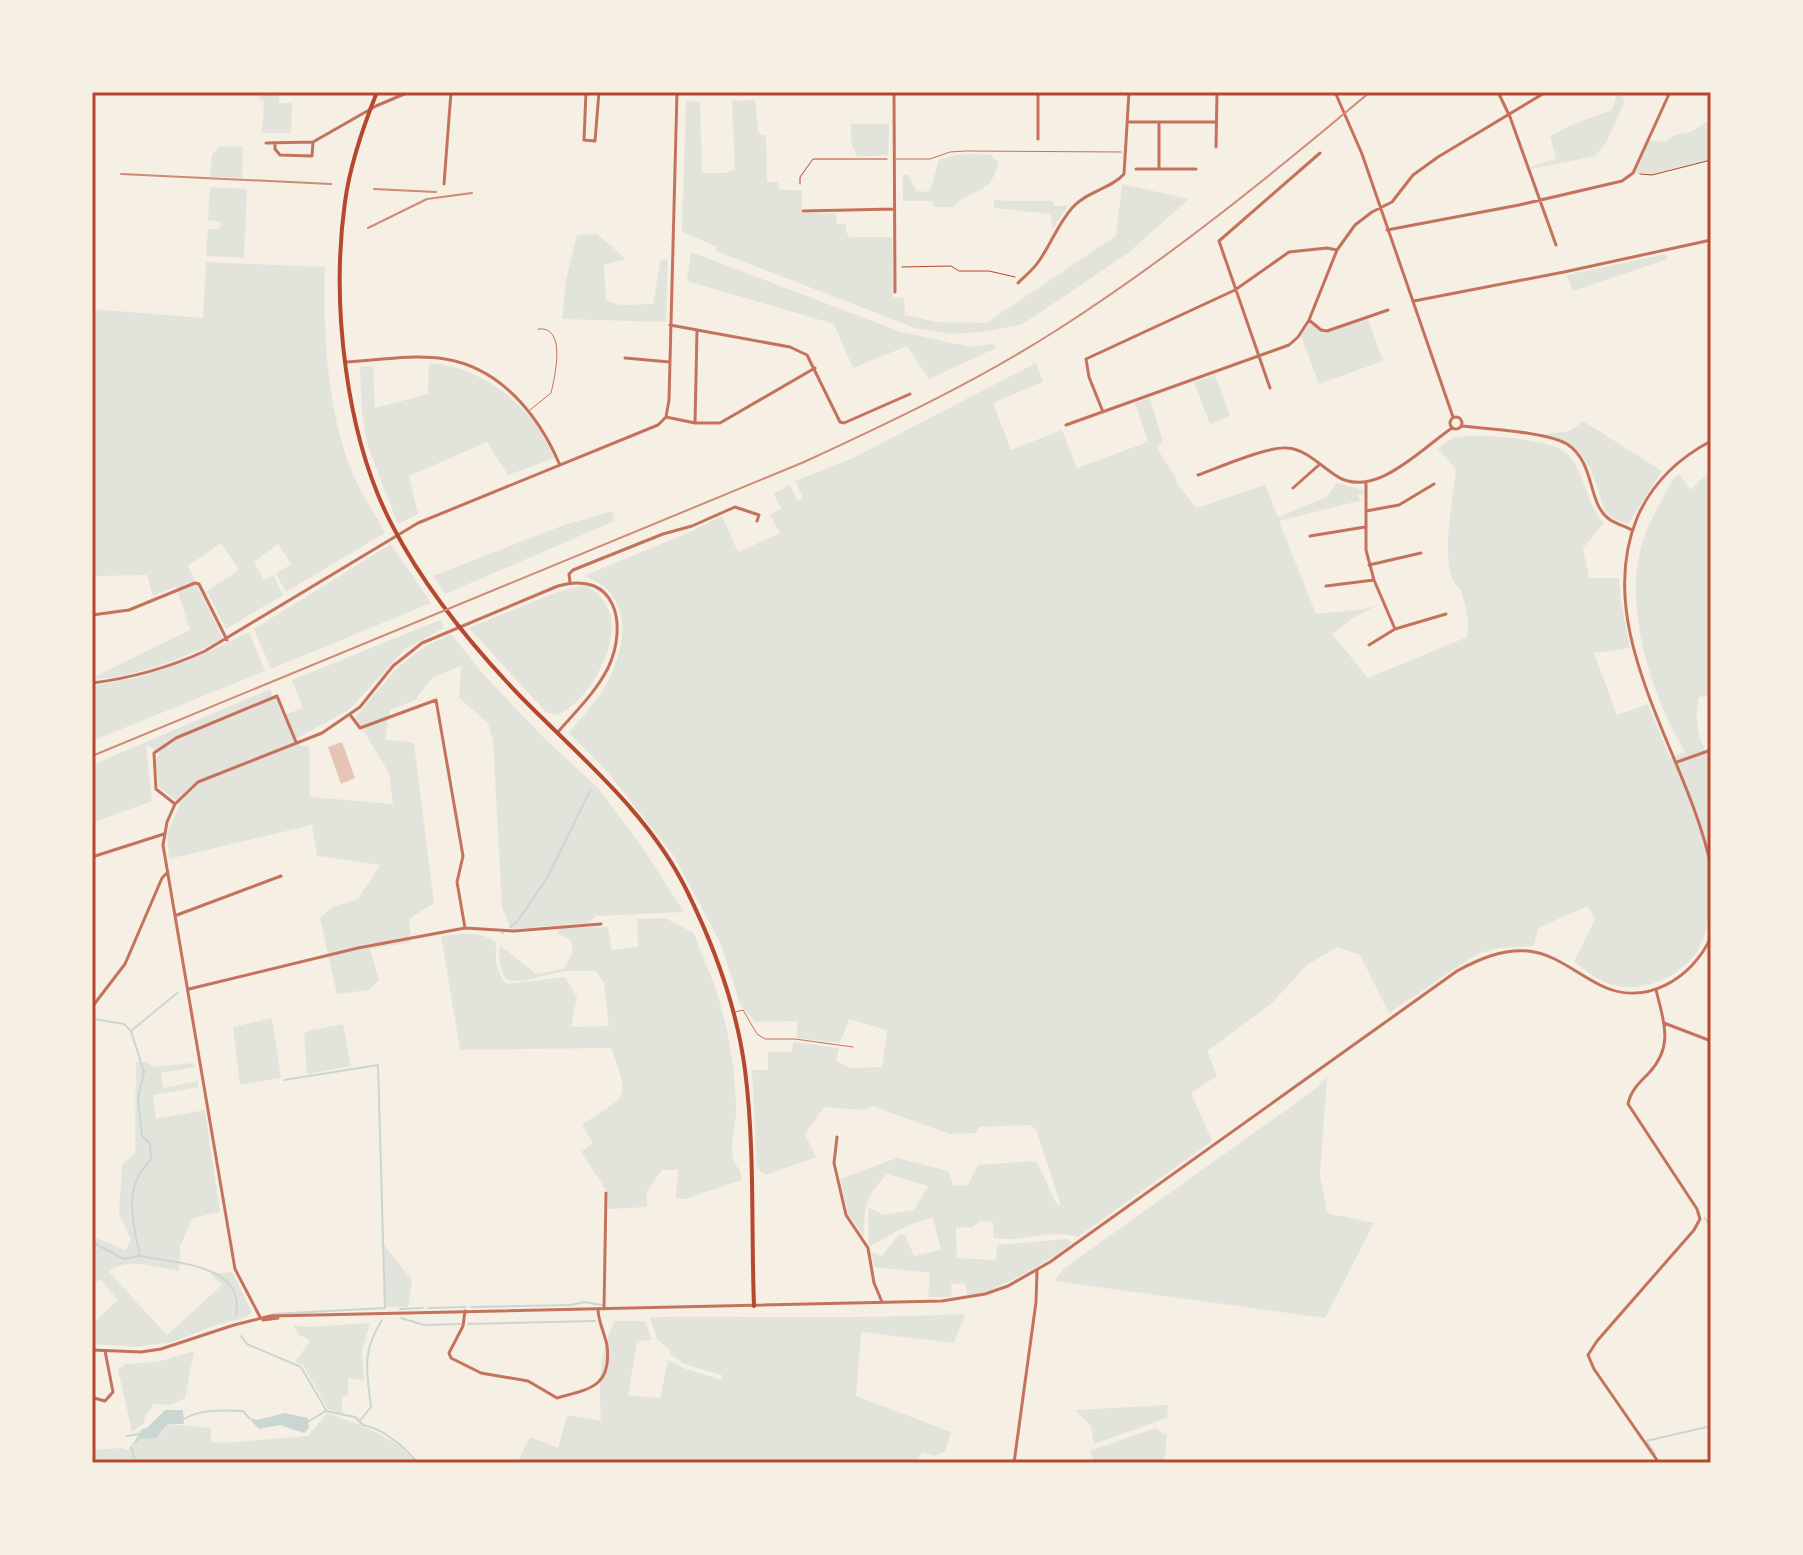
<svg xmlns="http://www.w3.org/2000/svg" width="1803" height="1555" font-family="Spectral,serif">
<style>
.green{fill:#e2e4dc}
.water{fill:#c9d6d2}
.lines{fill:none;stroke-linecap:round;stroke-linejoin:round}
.stream{stroke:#c9d6d2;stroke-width:2}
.building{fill:#e6c5b7}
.path{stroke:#b5482f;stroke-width:1}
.service{stroke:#c5725c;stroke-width:1}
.minor{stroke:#c5725c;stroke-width:3}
.tertiary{stroke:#c5725c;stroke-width:3}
.secondary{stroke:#b5482f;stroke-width:4}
.rail{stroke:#cf8b77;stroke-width:2}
.neatline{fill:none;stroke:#b5482f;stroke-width:3}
</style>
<rect width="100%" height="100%" fill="#f6efe4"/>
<path class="green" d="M260 92H279V103H292L291 133H262L264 101 259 100Z
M1613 92H1620L1625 101 1607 141 1595 156 1531 169 1530 167 1556 159 1550 136 1571 125 1612 110 1616 97Z
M686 100 700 102 702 173H725L735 170 732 101 755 100 758 131 761 135H766L767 182H778L779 190H802V213H836L837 224H846V232L850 237H892L893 297 904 298 905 315 936 322 986 323 1116 236 1122 184 1189 199 1128 253 1023 324 983 332 949 334 915 328 716 251 717 247 682 232Z
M1711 119V160L1652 175 1633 173 1648 140 1664 142 1675 135 1691 132Z
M851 124H889L888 155 857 157 851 142Z
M220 146 243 147 242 178 210 177 212 155Z
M974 154 991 155 998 162C992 197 970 187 953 207H934L933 201H903V175H908L916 191 926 192 931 188 939 160 956 155Z
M210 187 247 189 244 258 206 256 208 229H220L221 222 208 220Z
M994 199 1005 201H1052L1055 206H1068L1053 229 1050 214 994 208Z
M597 234 626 259 604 265 606 301 621 305 653 304 660 262 668 258 666 322 562 319 566 280 577 235Z
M691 252 901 332 971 347 995 344 996 348 929 379 907 346 853 368 834 324 687 281Z
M1666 254 1668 259 1573 291 1567 275Z
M206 262 325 267C323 337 327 414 355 479 363 498 377 515 385 533L286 592 276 574 291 564 278 544 254 562 264 580 273 575 283 595 226 629 207 591 239 570 221 543 188 566 223 639C180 660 140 675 92 680V678L190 630 176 586 153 596 147 575 92 576V309L203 318Z
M1368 319 1383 361 1319 384 1301 336 1309 323 1324 333Z
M429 363C466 365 504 387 528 415 539 427 547 444 555 458L508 475 487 442 409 476 418 514 398 524 368 447 362 413 360 367 373 366 375 408 428 394Z
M1036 363 1043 382 993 403 1011 450 1062 430 1077 468 1148 442 1135 403 1150 398 1163 442 1156 447 1177 479V484L1197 508 1265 485 1278 517 1327 497 1337 483 1364 490V494H1358V498L1363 500 1279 521 1316 614 1365 609 1379 604 1353 618 1332 634 1368 678 1467 637C1470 622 1467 609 1462 594 1461 588 1454 584 1452 578 1442 548 1453 500 1456 469L1438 449C1445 442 1450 438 1460 437 1478 433 1552 440 1565 452 1587 471 1584 503 1604 523L1583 548 1589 578H1619L1620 596 1630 648 1594 653 1617 715 1648 704 1670 758 1685 752C1652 697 1624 611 1641 547 1647 524 1662 501 1672 480L1679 474 1691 490 1711 469V696L1699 697C1693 720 1699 741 1711 761V881L1709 883C1708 904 1710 931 1698 950 1682 975 1647 992 1617 986 1601 983 1587 971 1574 962L1595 919 1588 906 1538 928 1534 946 1499 948 1477 954 1389 1013 1360 955 1337 947 1307 965 1271 1004 1207 1051 1217 1076 1191 1093 1212 1141 1078 1237C1049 1228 1022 1243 994 1238L993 1222 980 1221 972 1228 956 1227 957 1258 996 1260 997 1245 1067 1239 1072 1243C1040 1267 1007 1286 968 1297L965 1283 951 1284 952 1297H928L930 1273 874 1267 871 1252 882 1256 899 1234 905 1235 914 1256 941 1250 933 1218 908 1225 869 1247 868 1207 884 1215 914 1210 928 1186 887 1174C866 1196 864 1207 864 1237L848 1214 840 1179 897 1158 948 1171 954 1186 968 1185 978 1165 1034 1161 1038 1164 1056 1203 1061 1206 1036 1129 1030 1125 979 1127 976 1133 950 1134 872 1106 864 1110 824 1107 805 1134 816 1157 766 1175 757 1168 752 1070H768V1052H792L793 1042 839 1048 836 1061 850 1068 882 1067 887 1030 849 1019 840 1043 797 1038V1021L755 1022 740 1004 721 944 674 856 604 768 569 733C580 719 595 704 604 688 627 650 636 594 584 576L692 531 722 516 738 552 780 533 770 515 781 509 774 494 789 485 798 501 803 498 795 481 851 459Z
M1215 375 1230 416 1210 424 1194 382Z
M1583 421 1662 471 1628 524C1620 521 1610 519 1605 511 1602 506 1601 498 1599 492 1588 460 1580 442 1544 434L1570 431Z
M612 511 614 519 610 523 445 594 433 576 564 525Z
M391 544 431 603 271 669 254 629Z
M586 585C597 592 606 601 610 614 620 645 587 705 556 715L546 712 469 628 557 592Z
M440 620 444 628 405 649 349 710 297 738 300 746H309L310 797 393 804 389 773 355 717 399 666 424 647 451 634 485 676 543 737 599 789 644 850 684 912 596 916 588 923 511 929 502 907 493 740 488 723 459 698 461 666 432 678 415 700 390 710 385 739 414 743 434 903 409 919 411 942 370 949 379 980 369 990 337 994 320 918 332 907 358 899 380 865 317 856 312 825 169 859 167 834 180 804 159 787 156 760 159 753 146 744 152 801 92 823V765L270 689 272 696 277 697 284 715 303 708 292 680Z
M249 632 265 671 92 741V686C150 677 196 659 249 632Z
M665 918 694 933C699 949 706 963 712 979 727 1019 736 1069 736 1112 736 1130 725 1157 740 1170L742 1180 685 1199H676L678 1170H662L647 1191V1207L608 1209V1193L581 1152 593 1143 582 1125C627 1094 631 1102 611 1048L460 1050 441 936C460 934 481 930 496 943 495 959 496 971 506 984L565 977 577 997 571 1027 609 1026 604 982 595 971H564L522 981 507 980C499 970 498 958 500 945L536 974 563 969 573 952 571 941 558 933 560 928 608 927 612 950 638 947 637 919Z
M272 1018 281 1078 240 1085 233 1027Z
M343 1024 351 1066 307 1074 304 1033 311 1030Z
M136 1062H147L153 1067 193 1063 195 1067 161 1073 163 1088 198 1081V1087L153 1095 156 1119 205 1110 220 1212 193 1218 180 1246 179 1271C157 1268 126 1256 109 1272L167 1335 222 1285 211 1274 232 1272 252 1312 247 1317 213 1326 173 1342 136 1347 92 1344V1324L118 1300 100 1279 92 1286V1236L126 1250 131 1239 119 1214 122 1165 135 1153Z
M1327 1077 1320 1175 1327 1213 1374 1223 1325 1318 1054 1281 1063 1269 1314 1090Z
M383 1244 412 1280 408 1307H384Z
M965 1314 954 1343 861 1332 856 1396 951 1432 945 1451 935 1456 923 1453 913 1463H517L530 1437 558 1448 567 1415 601 1421C599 1388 599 1350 615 1321H645L652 1340 637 1341 628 1395 660 1398 668 1360 683 1368 722 1380V1375L684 1364 670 1354V1350L657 1339 650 1317C755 1316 860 1319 965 1314Z
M370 1323 362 1351 364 1381 348 1378V1394L342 1397V1414L328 1409 303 1365 295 1362 310 1341 298 1334 293 1325 308 1327Z
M194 1351 185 1398 172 1405 154 1404 146 1415 144 1423 132 1432 118 1370 125 1364 157 1362Z
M1168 1405 1167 1418 1094 1444 1091 1426 1075 1410Z
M327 1413C359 1424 394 1436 416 1463H92V1450L122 1448 128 1450 140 1439 161 1434 168 1424 211 1428V1442L224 1443 308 1436Z
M1155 1428 1167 1435 1164 1463H1095L1090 1451Z"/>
<path class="water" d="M165 1410H183L184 1424H168L156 1438 140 1439 131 1447 142 1429 147 1428Z
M285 1413 308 1418 309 1428 304 1433 280 1425 259 1429 249 1418 257 1420Z"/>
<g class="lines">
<path class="stream" d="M510 927 516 923 546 880 590 791
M502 933H503
M177 993 131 1031 144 1072 138 1098 142 1136 150 1144 151 1160C122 1187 133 1222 140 1256 174 1263 246 1264 236 1315
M94 1019 124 1024 130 1030
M1705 1218 1711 1227
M92 1242 124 1259 138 1256
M471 1307 570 1305 585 1302 602 1305
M429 1308 466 1307
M400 1309 423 1308
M272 1314 385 1308 378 1065 284 1080
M401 1318 424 1325 461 1324
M468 1324 595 1321
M241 1336 247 1344 301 1367 326 1410
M184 1419C200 1409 224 1410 243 1411L249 1418
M309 1421 326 1411 355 1417 363 1425C383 1428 405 1448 418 1463
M359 1422 371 1407C367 1371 361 1353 382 1320
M127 1436 139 1434
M131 1447 136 1463
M1655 1454 1646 1441 1711 1426"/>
</g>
<path class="building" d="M342 742 355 778 341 784 328 747Z"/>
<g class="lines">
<path class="path" d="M741 95V92
M1640 174 1652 175 1711 160
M800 184V177L813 159H887
M902 267 951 266 959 271H989L1015 277"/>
<path class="service" d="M896 159H930L950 152 965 151 1121 152
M530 410 551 393C555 376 567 325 538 329
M735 1012 743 1010 757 1034 765 1039H795L853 1047"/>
<path class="minor" d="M586 92 584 140 595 141 599 92
M894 92 895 292
M1038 92V139
M1335 92 1362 154 1453 417
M1498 92 1510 117 1556 245
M1128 122H1216
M266 143 313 142 376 106 409 92
M275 143V149L280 155 312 156 313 142
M1216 147 1217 92
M1159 167V123
M1136 169H1196
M444 184 451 92
M803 211 894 209
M1387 230 1519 205 1622 181 1633 173 1670 92
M1018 283C1025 276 1033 270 1039 261 1051 244 1058 224 1072 208 1087 191 1111 189 1124 174L1129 92
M1414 301 1564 272 1711 240
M1309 320 1321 330 1327 331 1388 310
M670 325 790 347 807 355 840 422 844 423 910 394
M625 358 670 362
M346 362C378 360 413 354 445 359 501 368 538 415 559 463
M1270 388 1219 241 1320 153
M1103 412 1089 377 1086 359 1235 290 1289 252 1327 248 1337 250
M1450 423a6 6 0 1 1 12 0a6 6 0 1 1-12 0Z
M666 417 695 423H720L815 368
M695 423 697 331
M1066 425 1289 345 1298 337 1309 320 1337 250 1355 225 1372 212 1392 202 1413 175 1438 157 1546 92
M1462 426C1487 429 1548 432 1567 444 1596 463 1587 503 1609 519 1616 524 1625 526 1632 530
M1198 475C1218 468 1268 446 1287 448 1305 449 1320 465 1335 475 1373 502 1422 448 1452 428
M1366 483V550L1374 580 1395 629
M1293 488 1320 464
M1366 511 1399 505 1434 484
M1310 536 1365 527
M1369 565 1421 553
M570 582 569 574 573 570 663 534 692 526 735 507 759 515 757 521
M1326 586 1374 580
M92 615 129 610 195 583 199 584 227 640
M1369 645 1395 629 1446 614
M92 683C132 678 168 668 205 651L418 523 658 425 666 417 669 400 677 92
M351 716 360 728 436 700 463 856 457 882 465 928
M1677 762 1711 750
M175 804 156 789 154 753 176 738 277 696 296 742
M92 857 164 834
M177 915 281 876
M189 989 358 948 465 928 514 931 601 924
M1656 990C1664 1022 1674 1046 1649 1073 1639 1083 1631 1090 1628 1104L1697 1209 1700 1219 1694 1230 1597 1341 1588 1355 1594 1369 1659 1463
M92 1007 125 964 162 878 168 872
M1664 1023 1711 1041
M837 1137 834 1163 846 1215 868 1248 874 1283 882 1302
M604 1309 606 1193
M465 1311 463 1326 449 1353 451 1358 481 1373 528 1381 557 1398C588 1389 612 1388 607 1346 605 1333 598 1322 598 1309
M260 1317 235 1269 163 845 167 822 175 804 198 782 322 733 360 707 393 666 422 643 558 586C617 569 628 626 608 668 596 692 575 712 558 732
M94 1398 105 1401 113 1392 105 1351"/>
<path class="tertiary" d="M1711 441C1677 459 1652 483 1637 518 1590 633 1689 756 1711 867
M263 1320 278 1318
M92 1350 141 1352 161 1349 234 1325 270 1316 942 1301 985 1294 1008 1286 1050 1262 1457 971C1479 959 1502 949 1528 951 1556 954 1575 973 1600 985 1644 1008 1692 979 1711 937
M1014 1463 1036 1302 1037 1271"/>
<path class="secondary" d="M377 92C363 127 350 164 345 202 331 302 345 435 392 525 425 589 471 645 521 697 580 757 649 813 687 891 714 946 737 1008 745 1070 755 1148 751 1227 754 1306"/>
<path class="rail" d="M121 174 331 184
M374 189 436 192
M368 228 427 199 472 193
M92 756 804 462C891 422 977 381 1057 330 1168 259 1269 177 1370 92"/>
</g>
<rect width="1803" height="1555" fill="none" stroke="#f6efe4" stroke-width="188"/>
<rect x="94" y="94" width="1615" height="1367" class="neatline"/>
</svg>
